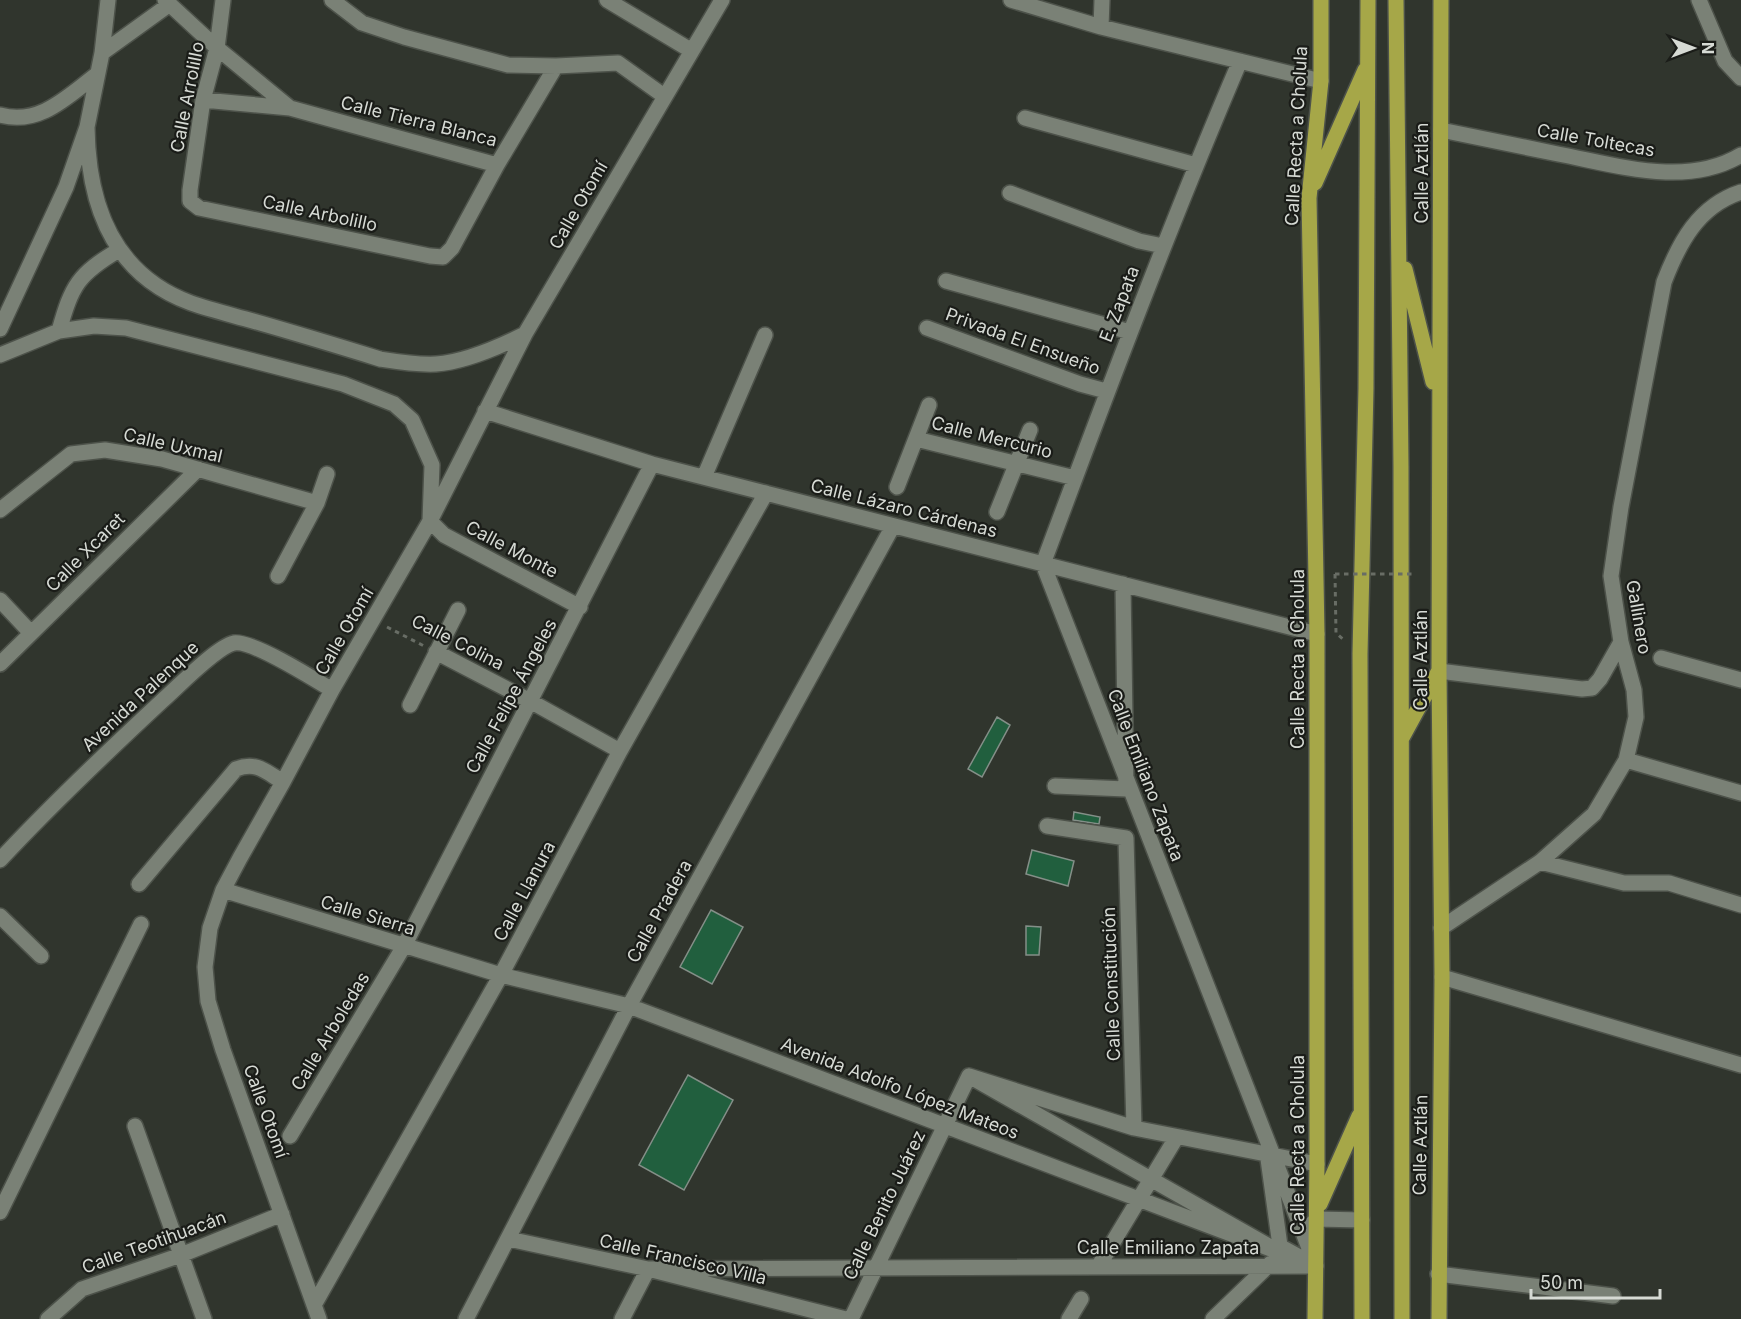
<svg xmlns="http://www.w3.org/2000/svg" width="1741" height="1319" font-family="Inter,sans-serif">
<style>
.building{fill:#215f3e;stroke:#848f88;stroke-width:1.5}
.lines{fill:none;stroke-linecap:round;stroke-linejoin:round}
.minor-casing{stroke:#4d524a;stroke-width:18}
.major-casing{stroke:#4d524a;stroke-width:18}
.path{stroke:#686d65;stroke-width:3;stroke-dasharray:4.5 4.5;stroke-linecap:butt}
.minor{stroke:#7a8176;stroke-width:15}
.major{stroke:#a6a748;stroke-width:15}
.path-bridge{stroke:#686d65;stroke-width:3;stroke-dasharray:4.5 4.5;stroke-linecap:butt}
.labels{text-anchor:middle;dominant-baseline:central;stroke-width:4.5;stroke-linejoin:round;paint-order:stroke}
.street-label{font-size:18px;fill:#d6dad4;stroke:#1a1c18}
</style>
<rect width="100%" height="100%" fill="#30352d"/>
<path class="building" d="M997 717 1010 725 982 777 968 769Z
M1074 812 1100 817 1099 824 1073 820Z
M1032 850 1074 861 1068 886 1026 874Z
M711 910 743 927 712 984 680 967Z
M1026 926 1041 927 1039 955H1026Z
M688 1075 733 1100 684 1190 639 1165Z"/>
<g class="lines">
<g class="minor-casing">
<path id="minor" d="M165 0 217 48 290 108 497 165
M223 0 217 48 203 100 190 190V201L199 208 430 256 443 257 452 248 497 165 556 66
M332 0 362 23 404 37 508 65 556 66 618 63 664 96
M607 0 692 51
M1011 0 1101 27 1321 81
M1699 0 1725 61 1741 78
M1101 27 1102 0
M102 53 170 4
M203 100 290 108
M0 115C39 126 67 97 96 75
M1025 118 1196 165
M87 127C88 204 112 274 191 303 211 310 232 315 253 321 295 333 338 346 380 359 399 362 417 365 436 364 465 362 499 347 525 334
M1441 130C1480 138 1519 146 1558 154 1617 165 1686 188 1741 155
M1010 193 1139 241 1163 246
M946 281 1130 332
M927 328 1080 384 1106 391
M0 329 66 187 87 127 102 53 108 0
M59 331C72 285 78 274 119 250
M0 355 59 331 94 326 126 328 343 384 394 404 412 420 432 465 430 521 444 535 580 607
M485 411 652 464 1317 634
M916 439 1075 478
M704 477 765 335
M897 487 929 405
M0 510 71 454 105 450 162 459 317 503
M997 512 1030 430
M278 576 317 503 327 474
M0 600 31 633
M436 652 530 701 620 751
M1661 658 1741 680
M0 664 198 469
M1439 671 1582 689 1592 688 1600 679 1621 642
M410 705 458 610
M1626 760 1741 793
M1055 786 1126 789 1123 584
M1047 826 1126 838 1134 1128
M0 860C52 804 107 752 163 700 178 687 216 647 234 643 252 640 314 679 332 690
M1540 862 1624 883H1669L1741 905
M139 884 236 769C257 761 266 772 283 782
M223 890 501 975 629 1006 1281 1253 1316 1266 1285 1249 1281 1253 969 1076 1134 1128 1317 1164
M0 916 41 956
M1441 928 1540 862 1594 814 1626 760 1636 717 1634 690 1621 642 1611 576 1621 507 1664 282C1679 243 1698 206 1741 192
M1442 977 1741 1065
M135 1126 204 1319
M290 1136 404 946 652 464
M1268 1159 1281 1253
M0 1212 141 924
M1308 1227 1317 1219 1362 1220
M509 1239 648 1269 846 1319
M1098 1267 1176 1138
M1438 1274 1613 1296
M314 1305 501 975 620 751 766 493
M48 1319 82 1289 181 1255 282 1214
M319 1319 223 1050 208 1001 205 967 210 928 223 890 240 858 283 782 332 690 430 521 525 334 722 0
M466 1319 629 1006 893 526
M622 1319 648 1269 1316 1266 1043 564C1106 395 1169 227 1240 61
M851 1319 969 1076
M1069 1319 1081 1299
M1213 1319 1271 1263"/>
</g>
<g class="major-casing">
<path id="major" d="M1396 0 1401 466 1402 1319
M1315 183 1365 70
M1405 269 1433 382
M1402 738 1438 672
M1320 1204 1359 1116
M1315 1319 1317 1164V634L1309 198 1321 81V0
M1362 1319 1360 654 1366 388 1368 0
M1439 1319 1442 977 1439 671 1441 0"/>
</g>
<path class="path" d="M1335 574 1336 633 1345 641
M387 627 424 646"/>
<use href="#minor" class="minor"/>
<use href="#major" class="major"/>
<path class="path-bridge" d="M1335 574H1413"/>
</g>
<g class="labels">
<g class="street-label">
<text transform="translate(187 97) rotate(-79)">Calle Arrolillo</text>
<text transform="translate(419 121) rotate(14)">Calle Tierra Blanca</text>
<text transform="translate(1296 136) rotate(-87)">Calle Recta a Cholula</text>
<text transform="translate(1596 140) rotate(10)">Calle Toltecas</text>
<text transform="translate(1421 173) rotate(-90)">Calle Aztlán</text>
<text transform="translate(578 205) rotate(-60)">Calle Otomí</text>
<text transform="translate(320 213) rotate(12)">Calle Arbolillo</text>
<text transform="translate(1119 304) rotate(-69)">E. Zapata</text>
<text transform="translate(1023 341) rotate(20)">Privada El Ensueño</text>
<text transform="translate(992 437) rotate(14)">Calle Mercurio</text>
<text transform="translate(173 445) rotate(13)">Calle Uxmal</text>
<text transform="translate(904 508) rotate(14)">Calle Lázaro Cárdenas</text>
<text transform="translate(512 549) rotate(28)">Calle Monte</text>
<text transform="translate(85 552) rotate(-45)">Calle Xcaret</text>
<text transform="translate(1639 617) rotate(80)">Gallinero</text>
<text transform="translate(344 631) rotate(-60)">Calle Otomí</text>
<text transform="translate(458 642) rotate(27)">Calle Colina</text>
<text transform="translate(1297 659) rotate(-90)">Calle Recta a Cholula</text>
<text transform="translate(1420 660) rotate(-90)">Calle Aztlán</text>
<text transform="translate(140 696) rotate(-43)">Avenida Palenque</text>
<text transform="translate(511 696) rotate(-62)">Calle Felipe Ángeles</text>
<text transform="translate(1146 775) rotate(69)">Calle Emiliano Zapata</text>
<text transform="translate(524 891) rotate(-62)">Calle Llanura</text>
<text transform="translate(659 911) rotate(-61)">Calle Pradera</text>
<text transform="translate(368 915) rotate(17)">Calle Sierra</text>
<text transform="translate(1111 984) rotate(-92)">Calle Constitución</text>
<text transform="translate(330 1031) rotate(-59)">Calle Arboledas</text>
<text transform="translate(900 1088) rotate(21)">Avenida Adolfo López Mateos</text>
<text transform="translate(266 1111) rotate(70)">Calle Otomí</text>
<text transform="translate(1297 1145) rotate(-90)">Calle Recta a Cholula</text>
<text transform="translate(1420 1145) rotate(-89)">Calle Aztlán</text>
<text transform="translate(884 1205) rotate(-64)">Calle Benito Juárez</text>
<text transform="translate(154 1242) rotate(-20)">Calle Teotihuacán</text>
<text x="1168" y="1247">Calle Emiliano Zapata</text>
<text transform="translate(683 1259) rotate(13)">Calle Francisco Villa</text>
</g>
</g>
<g transform="translate(1693 48) rotate(90)" stroke="#1a1c18" stroke-width="4.5" paint-order="stroke">
<path d="M0-4.5L10 22L0 15L-10 22Z" fill="#d6dad4"/>
<text y="-9" font-size="16" font-weight="bold" text-anchor="middle" fill="#d6dad4">N</text>
</g>
<path d="M1531 1289v9h129v-9" fill="none" stroke="#d6dad4" stroke-width="3"/>
<text x="1540" y="1289" font-size="18" fill="#d6dad4" stroke="#1a1c18" stroke-width="4.5" paint-order="stroke">50 m</text>
</svg>
